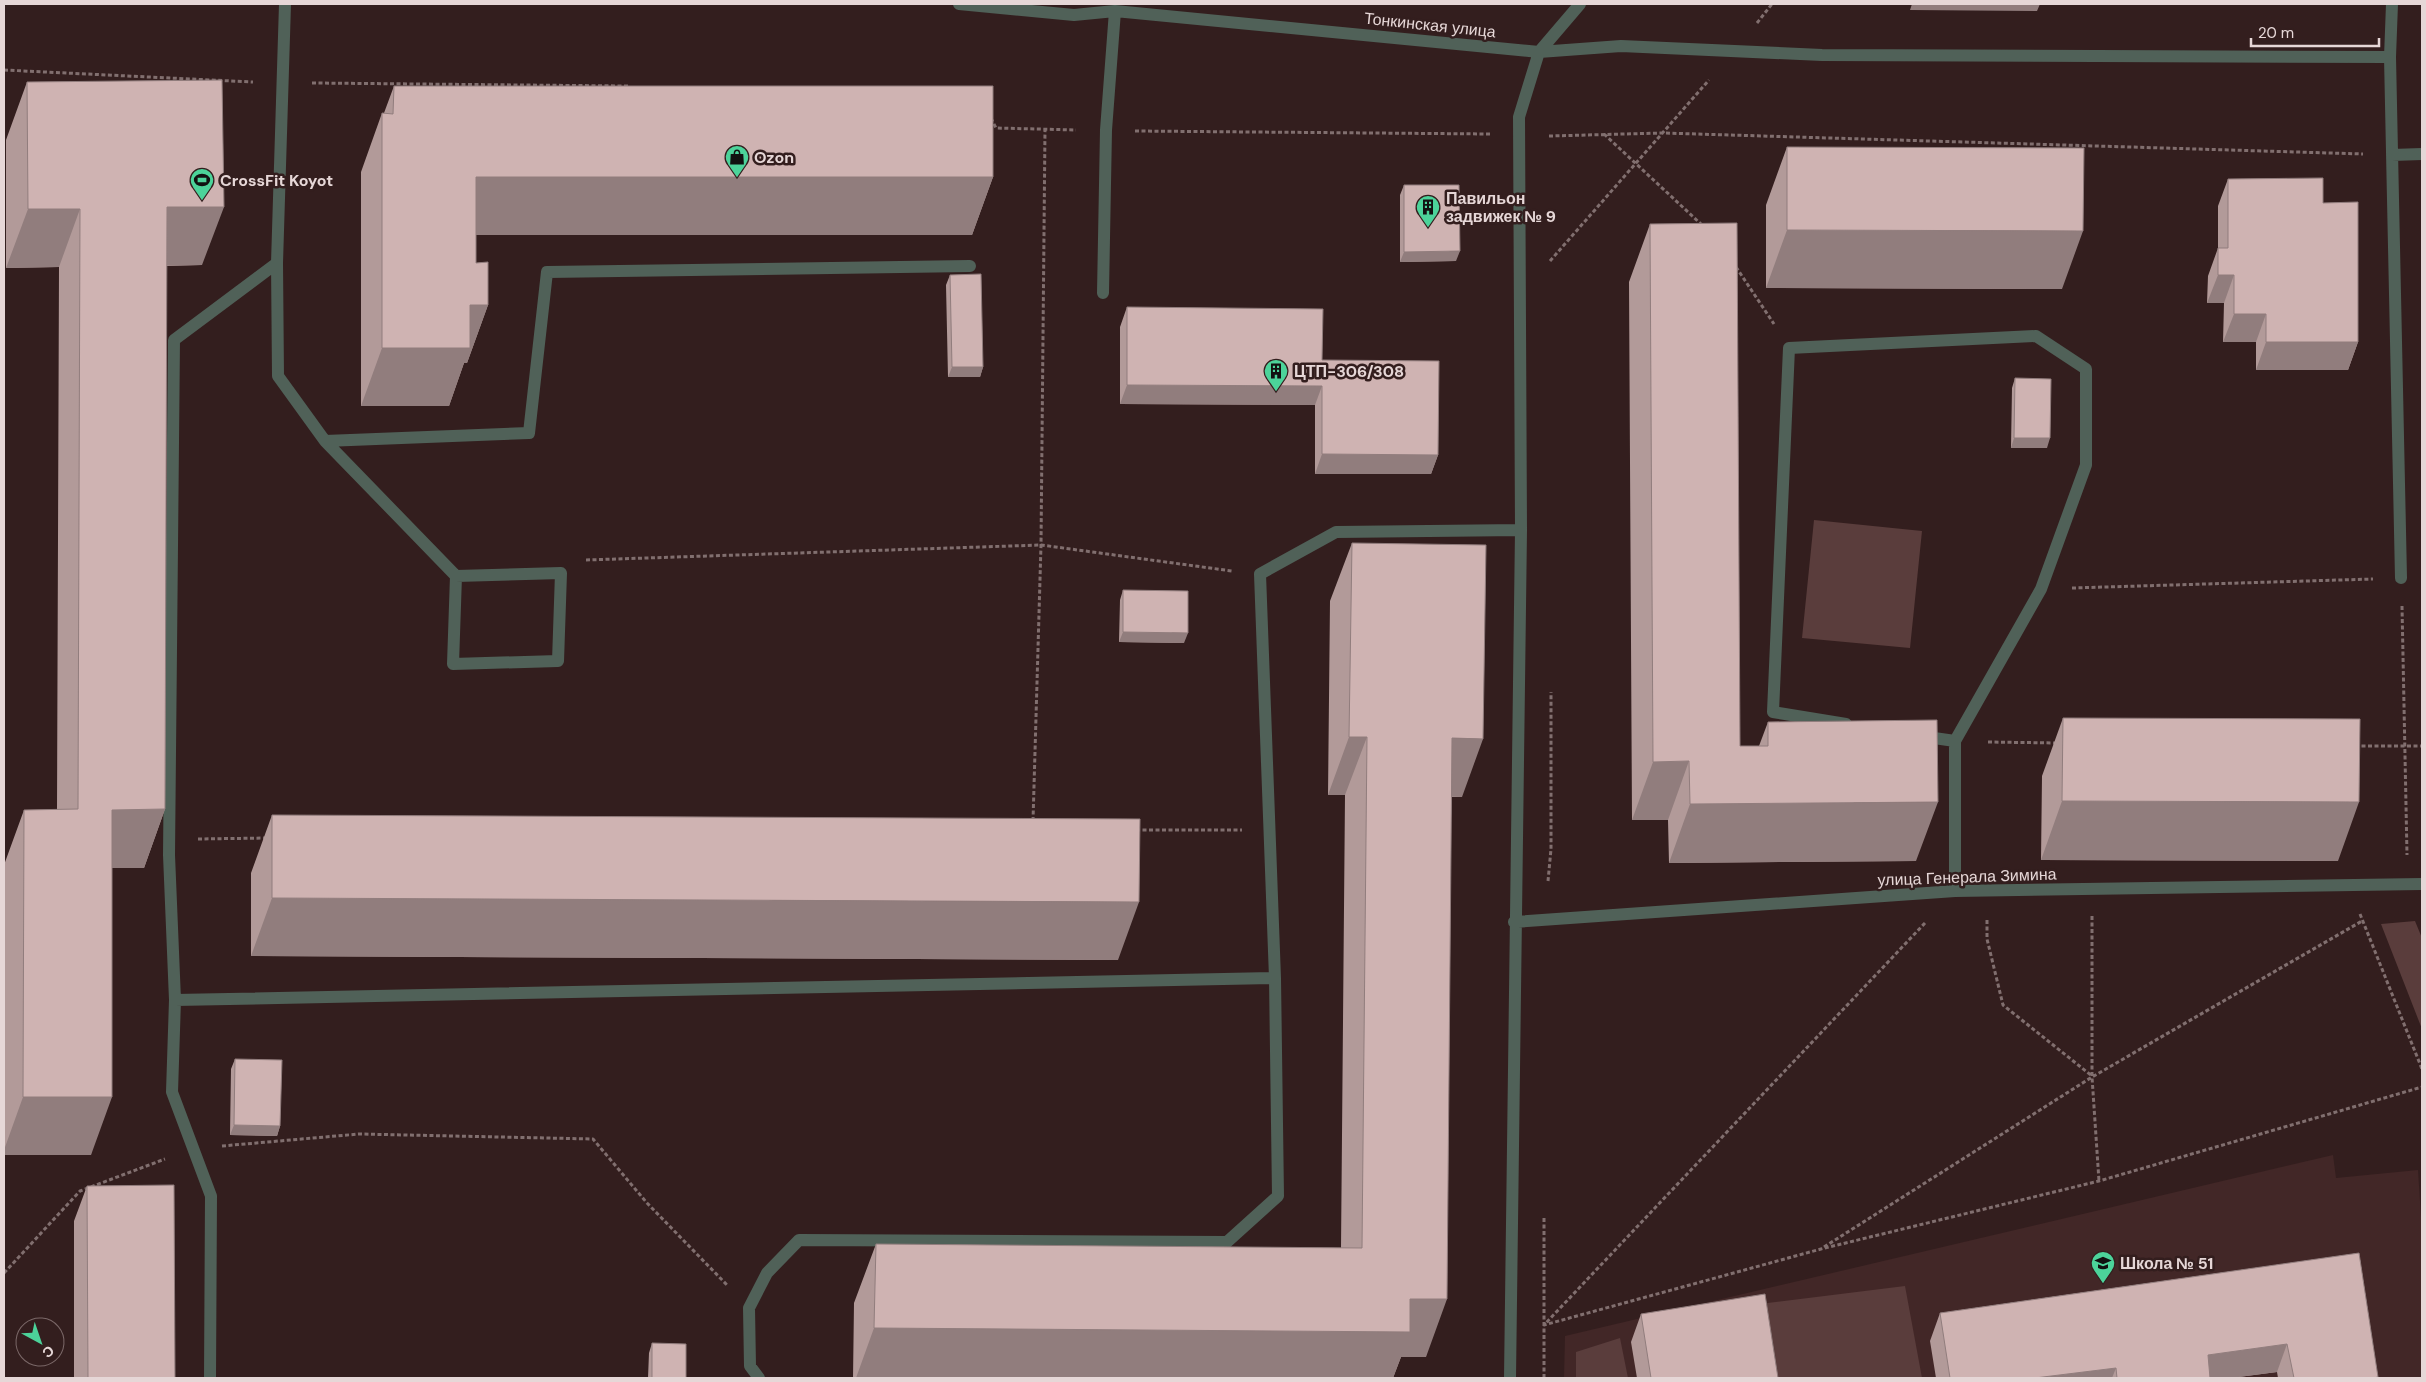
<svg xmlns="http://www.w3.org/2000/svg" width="2426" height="1382" font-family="'DM Sans',sans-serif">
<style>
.built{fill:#422727}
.green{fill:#5a3d3c}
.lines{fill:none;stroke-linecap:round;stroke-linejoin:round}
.path{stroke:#816f6f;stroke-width:3;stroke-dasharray:4 2.5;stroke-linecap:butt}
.minor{stroke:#506158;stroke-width:12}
.wall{fill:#b29a99}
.shaded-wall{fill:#917d7d}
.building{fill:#cfb3b2;stroke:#917d7d}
.labels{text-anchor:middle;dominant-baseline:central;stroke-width:5;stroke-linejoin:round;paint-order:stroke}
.street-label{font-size:16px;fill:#e6d7d7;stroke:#331e1e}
.poi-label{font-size:16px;font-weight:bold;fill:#e6d7d7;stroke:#331e1e;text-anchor:start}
</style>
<rect width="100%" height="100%" fill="#331e1e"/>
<path class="built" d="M2333 1155 2336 1178 2418 1170 2422 1232V1378H1564L1565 1336Z"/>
<path class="green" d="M1814 520 1922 531 1910 648 1802 638Z
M2415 921 2422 938V1029L2381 924Z
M1905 1286 1922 1378H1773L1759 1304Z
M1620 1338 1628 1378H1576V1352Z"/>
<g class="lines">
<path class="path" d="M1757 23 1772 4
M4 70 253 82
M312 83 628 86
M991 118 996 128 1076 130
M1135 131 1491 134
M1604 134 1702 225
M1549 136 1663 133 2363 154
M1550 261 1709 80
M1736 267 1774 324
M586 560 1041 545 1232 571
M2072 588 2373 579
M2402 606 2407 855
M1988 742 2057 743
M2355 746H2422
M1033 821 1041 545 1045 129
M1136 830H1242
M198 839 267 838
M1548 881 1551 849V692
M2360 914 2422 1069
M2092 916V1077L2099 1181
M1987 920V939L2003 1005 2092 1076
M1925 923 1544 1325 1821 1249 2099 1181 2422 1087
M222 1146 359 1134 593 1139 647 1203 728 1286
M1824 1247 2092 1077 2362 921
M4 1273 80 1191 165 1159
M1544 1378V1217"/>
<path class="minor" d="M959 4 1074 15 1115 11 1539 52 1621 46 1822 55 2390 57 2392 4
M2390 57 2401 578
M2392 155 2422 154
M277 263 278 376 325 441 529 433 547 272 970 266
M1103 293 1106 130 1115 11
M325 441 456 576 453 664 558 661 561 573 456 576
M1846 724 1773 712 1789 348 2036 336 2086 369V465L2041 589 1955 741V891
M1920 736 1955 741
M1514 922 1955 891 2422 884
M175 1000 1275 978
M210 1378 211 1196 172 1092 175 1000 169 855 174 340 277 263 285 4
M759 1378 750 1366 749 1308 767 1273 799 1240 1227 1242 1278 1196 1275 978 1260 574 1336 532 1521 530
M1510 1378 1521 530 1519 117 1539 52 1580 4"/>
</g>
<path class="wall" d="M27 82 202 265 166 266 165 809 144 868H112L91 1155H4V865L24 810H57L59 267 6 268V140Z
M394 86 993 177 972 235H476V263L488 305 467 363H464L449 406H361V172L382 113H384Z
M1787 147 2062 289 1766 288V205Z
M2228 179 2323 203 2358 342 2348 370H2256V342H2223L2224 303H2207L2208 276 2218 248V206Z
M1404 185 1456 261 1400 262V195Z
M1650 224 1740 746H1759L1768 722 1916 861 1669 863 1668 820H1632L1629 282Z
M950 275 983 367 980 377H948L946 285Z
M1127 307 1322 360 1438 455 1431 474H1315V405L1120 404V327Z
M2015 378 2047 448H2011L2012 388Z
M1352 543 1462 797H1452L1426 1357H1401L1393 1378H853L854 1303 876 1244 1341 1248 1345 795H1328L1330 601Z
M1123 590 1184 643 1119 642 1120 600Z
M2063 718 2338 861 2041 860 2042 776Z
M272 815 1118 960 251 956V873Z
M235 1059 280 1126 277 1136 230 1135 231 1069Z
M87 1186 175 1378H74V1221Z
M2359 1253 2378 1378H2278L2277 1372 2231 1378H1936L1930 1341 1940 1313Z
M1641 1314 1778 1378H1637L1631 1342Z
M652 1343 686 1378H648L649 1353Z"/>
<path class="shaded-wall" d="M1912 4H2040L2037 11 1910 10Z
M476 177H993L972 235H455Z
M167 207H224L202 265 145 266Z
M28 209H80L59 267 6 268Z
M1787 230 2083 231 2062 289 1766 288Z
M1460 251 1456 261 1400 262 1404 252Z
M2218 275H2234L2224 303H2207Z
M470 305H488L467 363H464L449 406H361L382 348Z
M2234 314H2266L2256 342H2223Z
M2266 342H2358L2348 370H2256Z
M952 367H983L980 377H948Z
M1127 385 1322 386 1315 405 1120 404Z
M2014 438H2050L2047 448H2011Z
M1322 454 1438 455 1431 474H1315Z
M1123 632 1188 633 1184 643 1119 642Z
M1349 737H1367L1345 795H1328Z
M1452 738 1483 739 1462 797 1431 796Z
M1689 761 1668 820H1632L1653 762Z
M2062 801 2359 802 2338 861 2041 860Z
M1938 802 1916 861 1669 863 1690 804Z
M165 809 144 868H91L112 810Z
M272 898 1139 902 1118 960 251 956Z
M23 1097H112L91 1155H4V1150Z
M234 1125 280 1126 277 1136 230 1135Z
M1410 1299H1447L1426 1357H1401L1393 1378H856L874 1328Z
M2287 1344 2277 1372 2231 1378H2199L2208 1355Z
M2116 1368 2112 1378H2035Z"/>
<path class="building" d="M222 80 224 207H167L165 809 112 810V1097H23L24 810 78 809 80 209H28L27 82Z
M394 86H993V177H476V263L488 262V305H470V348H382V113L393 114Z
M1787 147 2084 148 2083 231 1787 230Z
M2323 178V203L2358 202V342H2266V314H2234V275H2218V248H2228V179Z
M1404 185H1459L1460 251 1404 252Z
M1737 223 1740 746H1768V722L1937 720 1938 802 1690 804 1689 761 1653 762 1650 224Z
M981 274 983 367H952L950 275Z
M1127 307 1323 309 1322 360 1439 361 1438 455 1322 454V386L1127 385Z
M2015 378 2051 379 2050 438H2014Z
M1352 543 1486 545 1483 739 1452 738 1447 1299H1410V1332L874 1328 876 1244 1362 1248 1367 737H1349Z
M1123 590 1188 591V633L1123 632Z
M2063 718 2360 719 2359 802 2062 801Z
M272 815 1140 819 1139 902 272 898Z
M235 1059 282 1060 280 1126 234 1125Z
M174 1185 175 1378H88L87 1186Z
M2359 1253 2378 1377 2373 1378H2294L2287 1344 2208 1355 2210 1378H2117L2116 1368 2035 1378H1950L1940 1313Z
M1765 1294 1778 1378H1651L1641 1314Z
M652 1343 686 1344V1378H652Z"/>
<defs>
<g id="shop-pin" transform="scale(1.25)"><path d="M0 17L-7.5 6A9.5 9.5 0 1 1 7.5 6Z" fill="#4cd39a" stroke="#331e1e"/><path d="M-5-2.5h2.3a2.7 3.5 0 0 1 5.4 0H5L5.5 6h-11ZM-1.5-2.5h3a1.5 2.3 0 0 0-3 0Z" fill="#111"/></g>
<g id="stadium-pin" transform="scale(1.25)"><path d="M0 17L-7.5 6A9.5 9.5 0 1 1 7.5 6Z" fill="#4cd39a" stroke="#331e1e"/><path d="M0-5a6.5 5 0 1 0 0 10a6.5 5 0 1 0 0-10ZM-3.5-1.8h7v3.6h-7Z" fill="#111"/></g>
<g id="building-pin" transform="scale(1.25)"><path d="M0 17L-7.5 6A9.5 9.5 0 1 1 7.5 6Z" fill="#4cd39a" stroke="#331e1e"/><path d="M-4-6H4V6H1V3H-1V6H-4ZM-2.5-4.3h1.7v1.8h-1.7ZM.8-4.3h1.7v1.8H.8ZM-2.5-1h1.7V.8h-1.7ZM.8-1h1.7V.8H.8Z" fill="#111"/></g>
<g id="school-pin" transform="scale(1.25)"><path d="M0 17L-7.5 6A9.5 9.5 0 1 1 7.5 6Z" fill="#4cd39a" stroke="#331e1e"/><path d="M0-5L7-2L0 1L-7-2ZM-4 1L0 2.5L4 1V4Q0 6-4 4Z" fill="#111"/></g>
</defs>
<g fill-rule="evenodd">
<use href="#shop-pin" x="737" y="157"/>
<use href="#stadium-pin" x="202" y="180"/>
<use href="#building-pin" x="1428" y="207"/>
<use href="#building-pin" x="1276" y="371"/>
<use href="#school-pin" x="2103" y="1263"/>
</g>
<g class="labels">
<g class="street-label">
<text transform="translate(1430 25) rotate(6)">Тонкинская улица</text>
<text transform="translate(1967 877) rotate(-2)">улица Генерала Зимина</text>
</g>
<g class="poi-label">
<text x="754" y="157">Ozon</text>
<text x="220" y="180">CrossFit Koyot</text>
<text x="1446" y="198">Павильон<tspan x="1446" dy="18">задвижек № 9</tspan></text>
<text x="1294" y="371">ЦТП-306/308</text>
<text x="2120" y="1263">Школа № 51</text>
</g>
</g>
<rect width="2426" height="1382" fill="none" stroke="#e6d7d7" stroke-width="10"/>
<g transform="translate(40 1342) rotate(140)"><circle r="24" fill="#331e1e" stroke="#7b6868"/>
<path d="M0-4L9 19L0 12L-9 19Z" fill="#4cd39a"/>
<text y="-8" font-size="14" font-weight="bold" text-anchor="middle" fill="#e6d7d7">С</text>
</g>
<path d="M2251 38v8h128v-8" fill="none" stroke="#e6d7d7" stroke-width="2.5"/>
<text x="2258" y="38" font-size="15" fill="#e6d7d7" stroke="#331e1e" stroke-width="4" paint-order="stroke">20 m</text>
</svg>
